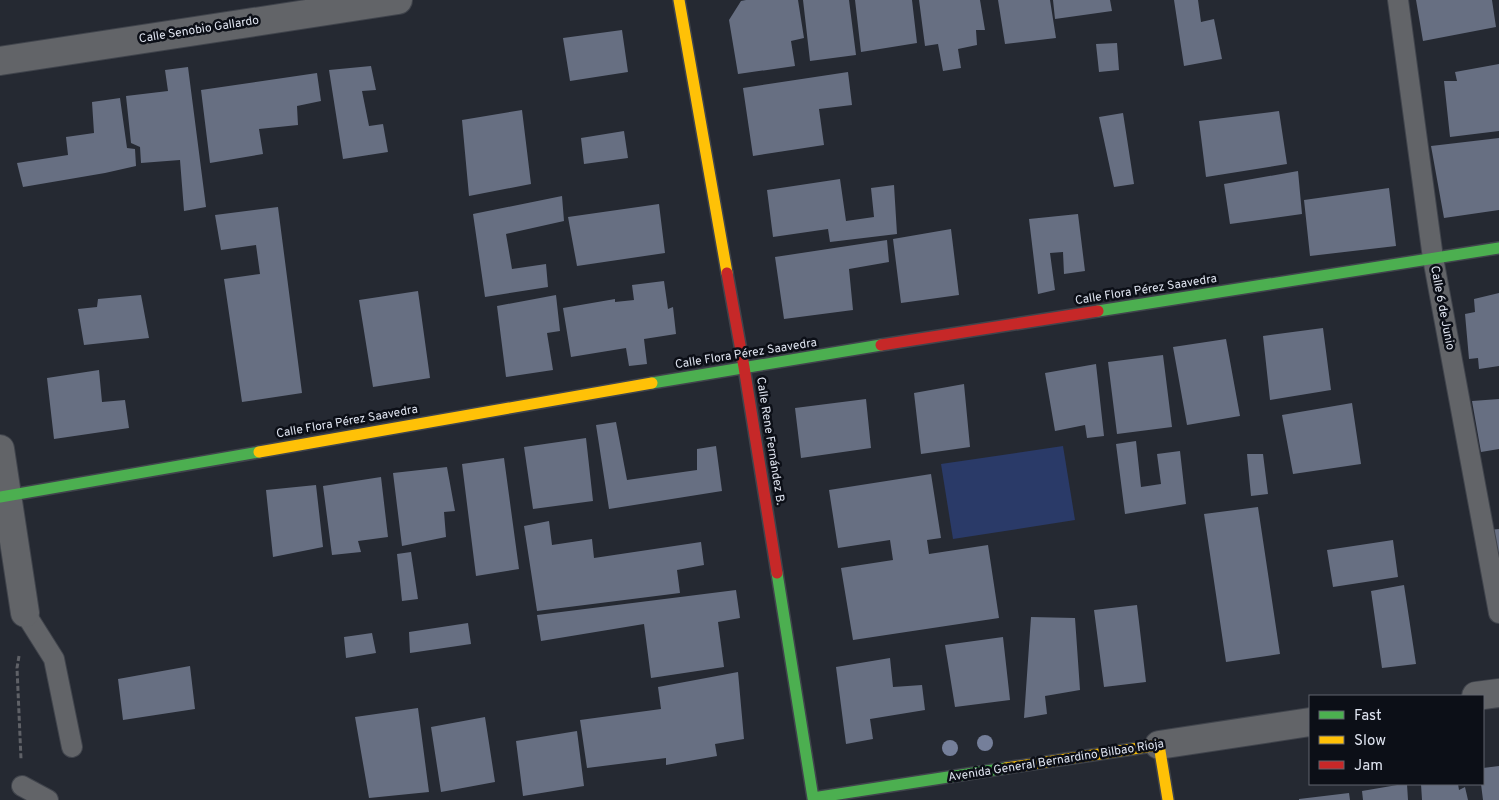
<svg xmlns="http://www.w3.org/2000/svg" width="1499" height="800" font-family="Overpass,sans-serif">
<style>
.green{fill:#2a3a68}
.building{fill:#676f82}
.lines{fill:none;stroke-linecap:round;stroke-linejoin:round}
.lane-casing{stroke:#40444c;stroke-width:22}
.street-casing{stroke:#40444c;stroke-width:30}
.fast-casing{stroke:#40444c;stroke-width:14}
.slow-casing{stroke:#40444c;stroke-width:14}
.jam-casing{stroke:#40444c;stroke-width:14}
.path{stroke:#5f6167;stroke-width:3;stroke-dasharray:5 2.5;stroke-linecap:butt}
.lane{stroke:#626468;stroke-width:20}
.street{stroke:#626468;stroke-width:28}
.fast{stroke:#4caf50;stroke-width:11}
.slow{stroke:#ffc107;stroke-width:11}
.jam{stroke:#c62828;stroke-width:11}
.tree{fill:#757f9a}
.labels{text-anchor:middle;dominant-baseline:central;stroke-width:5;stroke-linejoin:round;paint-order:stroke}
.street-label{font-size:12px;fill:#e0e5f1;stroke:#0c0f17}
</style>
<rect width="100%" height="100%" fill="#252932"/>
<path class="green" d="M1063 446 1075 520 953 539 941 464Z"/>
<path class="building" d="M746 0H798L804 38 791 41 795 66 738 74 729 20 741 1Z
M803 0H849L856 55 810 61Z
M855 0H912L917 43 861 52Z
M919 0H980L985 30H976L977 45 958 49 961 68 943 71 938 44 925 46Z
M998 0H1050L1056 38 1005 44Z
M1053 0H1110L1112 11 1055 19Z
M1174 0H1198L1201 22 1214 19 1222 59 1184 66Z
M1416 0H1492L1496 27 1423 41Z
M622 30 628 72 570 81 563 38Z
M1117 43 1119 70 1099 72 1096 44Z
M1499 64V131L1450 137 1444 81H1457L1455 72Z
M371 66 376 90 362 91 369 126 383 124 388 152 343 159 329 70Z
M188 67 206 207 184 211 180 160 141 163 140 147 131 143 126 96 168 91 165 70Z
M848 72 852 105 819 109 824 145 753 156 743 88Z
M317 73 321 101 297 106 298 125 259 129 263 154 210 163 201 90Z
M120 98 127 148 135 149 136 166 105 173 23 187 17 163 68 155 66 137 94 133 92 102Z
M522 110 531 184 469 196 462 120Z
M1279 111 1287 164 1206 177 1199 121Z
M1123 113 1134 184 1114 187 1099 117Z
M624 131 628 158 584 164 581 138Z
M1499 138V210L1444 218 1431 146Z
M1298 171 1302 214 1230 224 1224 184Z
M840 179 846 221 874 217 871 188 894 185 897 234 830 242 828 229 773 237 767 190Z
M1389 188 1396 246 1310 256 1304 200Z
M562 196 564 221 506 234 512 269 546 264 548 287 485 297 473 214Z
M659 204 665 253 577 266 568 217Z
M278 207 302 393 242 402 224 279 260 274 256 245 221 250 215 215Z
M1078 214 1085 271 1064 274 1063 252 1050 253 1055 290 1038 294 1029 219Z
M951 229 959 295 901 303 893 239Z
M887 240 889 262 849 269 853 310 784 319 775 257Z
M664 281 668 309 673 307 676 334 644 339 647 364 629 366 626 348 571 357 563 308 615 299V302L634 300 632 285Z
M418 291 430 378 373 387 359 300Z
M1499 293V366L1479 369 1478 358 1469 359 1465 314 1475 312 1474 299Z
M141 295 149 338 84 345 78 309 97 307 98 299Z
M556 295 560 331 547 333 553 370 506 377 497 306Z
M1323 328 1331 390 1270 400 1263 336Z
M1226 339 1240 416 1187 425 1173 347Z
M1163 355 1172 427 1117 434 1108 362Z
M1096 364 1104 436 1087 438 1085 425 1055 431 1045 373Z
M99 370 102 402 125 400 129 428 54 439 47 378Z
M964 384 970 447 921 454 914 393Z
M866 399 871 448 801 458 795 408Z
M1499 399V449L1481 452 1472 401Z
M1352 403 1361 464 1293 474 1282 415Z
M616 422 627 480 697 470V449L716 446 722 491 609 509 596 425Z
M586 438 593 501 533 509 524 447Z
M1136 441 1141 487 1161 484 1157 454 1180 451 1186 504 1125 514 1116 444Z
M1247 454H1263L1268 494 1251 496Z
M504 458 519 569 476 576 462 464Z
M447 467 455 511 444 512 446 537 402 546 393 473Z
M931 474 941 538 927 540 929 554 988 545 999 618 853 640 841 568 893 560 890 540 838 548 829 490Z
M381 477 388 537 358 541 361 552 332 555 323 486Z
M316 485 323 547 273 557 266 490Z
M1258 507 1280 654 1226 662 1204 514Z
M549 521 552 545 592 539 594 558 701 542 704 565 677 570 680 593 537 611 524 526Z
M1499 529V554L1493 555 1489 530Z
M1393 540 1398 577 1333 587 1327 550Z
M411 552 418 599 402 601 397 554Z
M1404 585 1416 664 1382 668 1371 591Z
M736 590 740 618 718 622 724 667 651 678 644 624 541 641 537 615Z
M1137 605 1146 682 1104 687 1094 610Z
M1031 617 1075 618 1080 690 1045 696 1047 714 1024 718Z
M468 623 471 644 410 653 409 632Z
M372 633 376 653 346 658 344 637Z
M1003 637 1010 700 955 707 945 645Z
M890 658 893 687 922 685 925 710 870 719 873 739 846 744 836 667Z
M190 666 195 709 123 720 118 679Z
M738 672 744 739 715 744 717 756 666 765V758L587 768 580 720 661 709 658 687Z
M418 708 429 792 369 798 355 717Z
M485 717 495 782 441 792 431 727Z
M577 731 584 786 523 796 516 741Z
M1499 766V800H1483L1481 784H1483V768Z
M1403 784H1407L1408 800H1363L1362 791Z
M1421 784H1458L1459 790 1465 787 1468 800H1422Z
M1349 793 1350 800H1299V799Z"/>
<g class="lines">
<g class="lane-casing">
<path id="lane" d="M1398 0 1433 258 1499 613
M25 613 54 659 72 747
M22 786 48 800"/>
</g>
<g class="street-casing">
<path id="street" d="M0 61 398 0
M0 449 25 613
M1476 696 1499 693
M1159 745 1310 722"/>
</g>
<g class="fast-casing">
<path id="fast" d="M1098 311 1499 248
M652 383 881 345
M0 497 259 452
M777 573 813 798 1006 768"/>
</g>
<g class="slow-casing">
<path id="slow" d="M679 0 727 273
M259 452 652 383
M1006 768 1159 745 1168 800"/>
</g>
<g class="jam-casing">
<path id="jam" d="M727 273 744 367 777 573
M881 345 1098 311"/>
</g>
<path class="path" d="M19 656 17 668 21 759"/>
<use href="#lane" class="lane"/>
<use href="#street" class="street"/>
<use href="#fast" class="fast"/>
<use href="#slow" class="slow"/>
<use href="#jam" class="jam"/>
</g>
<g class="tree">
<circle cx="985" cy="743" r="8"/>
<circle cx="950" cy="748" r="8"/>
</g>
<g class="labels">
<g class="street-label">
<text transform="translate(199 30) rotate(-9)">Calle Senobio Gallardo</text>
<text transform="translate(1146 290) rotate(-9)">Calle Flora Pérez Saavedra</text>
<text transform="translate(1442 308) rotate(79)">Calle 6 de Junio</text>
<text transform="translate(746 354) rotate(-9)">Calle Flora Pérez Saavedra</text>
<text transform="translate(347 422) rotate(-10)">Calle Flora Pérez Saavedra</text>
<text transform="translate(770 441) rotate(81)">Calle Rene Fernández B.</text>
<text transform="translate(1056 761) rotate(-9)">Avenida General Bernardino Bilbao Rioja</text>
</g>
</g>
<rect x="1309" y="695" width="175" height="90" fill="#0c0f17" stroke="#61656e"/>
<rect x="1319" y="711" width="25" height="8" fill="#4caf50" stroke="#61656e"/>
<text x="1354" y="720" font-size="15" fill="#e0e5f1">Fast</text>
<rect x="1319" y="736" width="25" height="8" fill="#ffc107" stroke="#61656e"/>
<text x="1354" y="745" font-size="15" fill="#e0e5f1">Slow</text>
<rect x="1319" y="761" width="25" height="8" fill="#c62828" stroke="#61656e"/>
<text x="1354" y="770" font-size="15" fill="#e0e5f1">Jam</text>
</svg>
